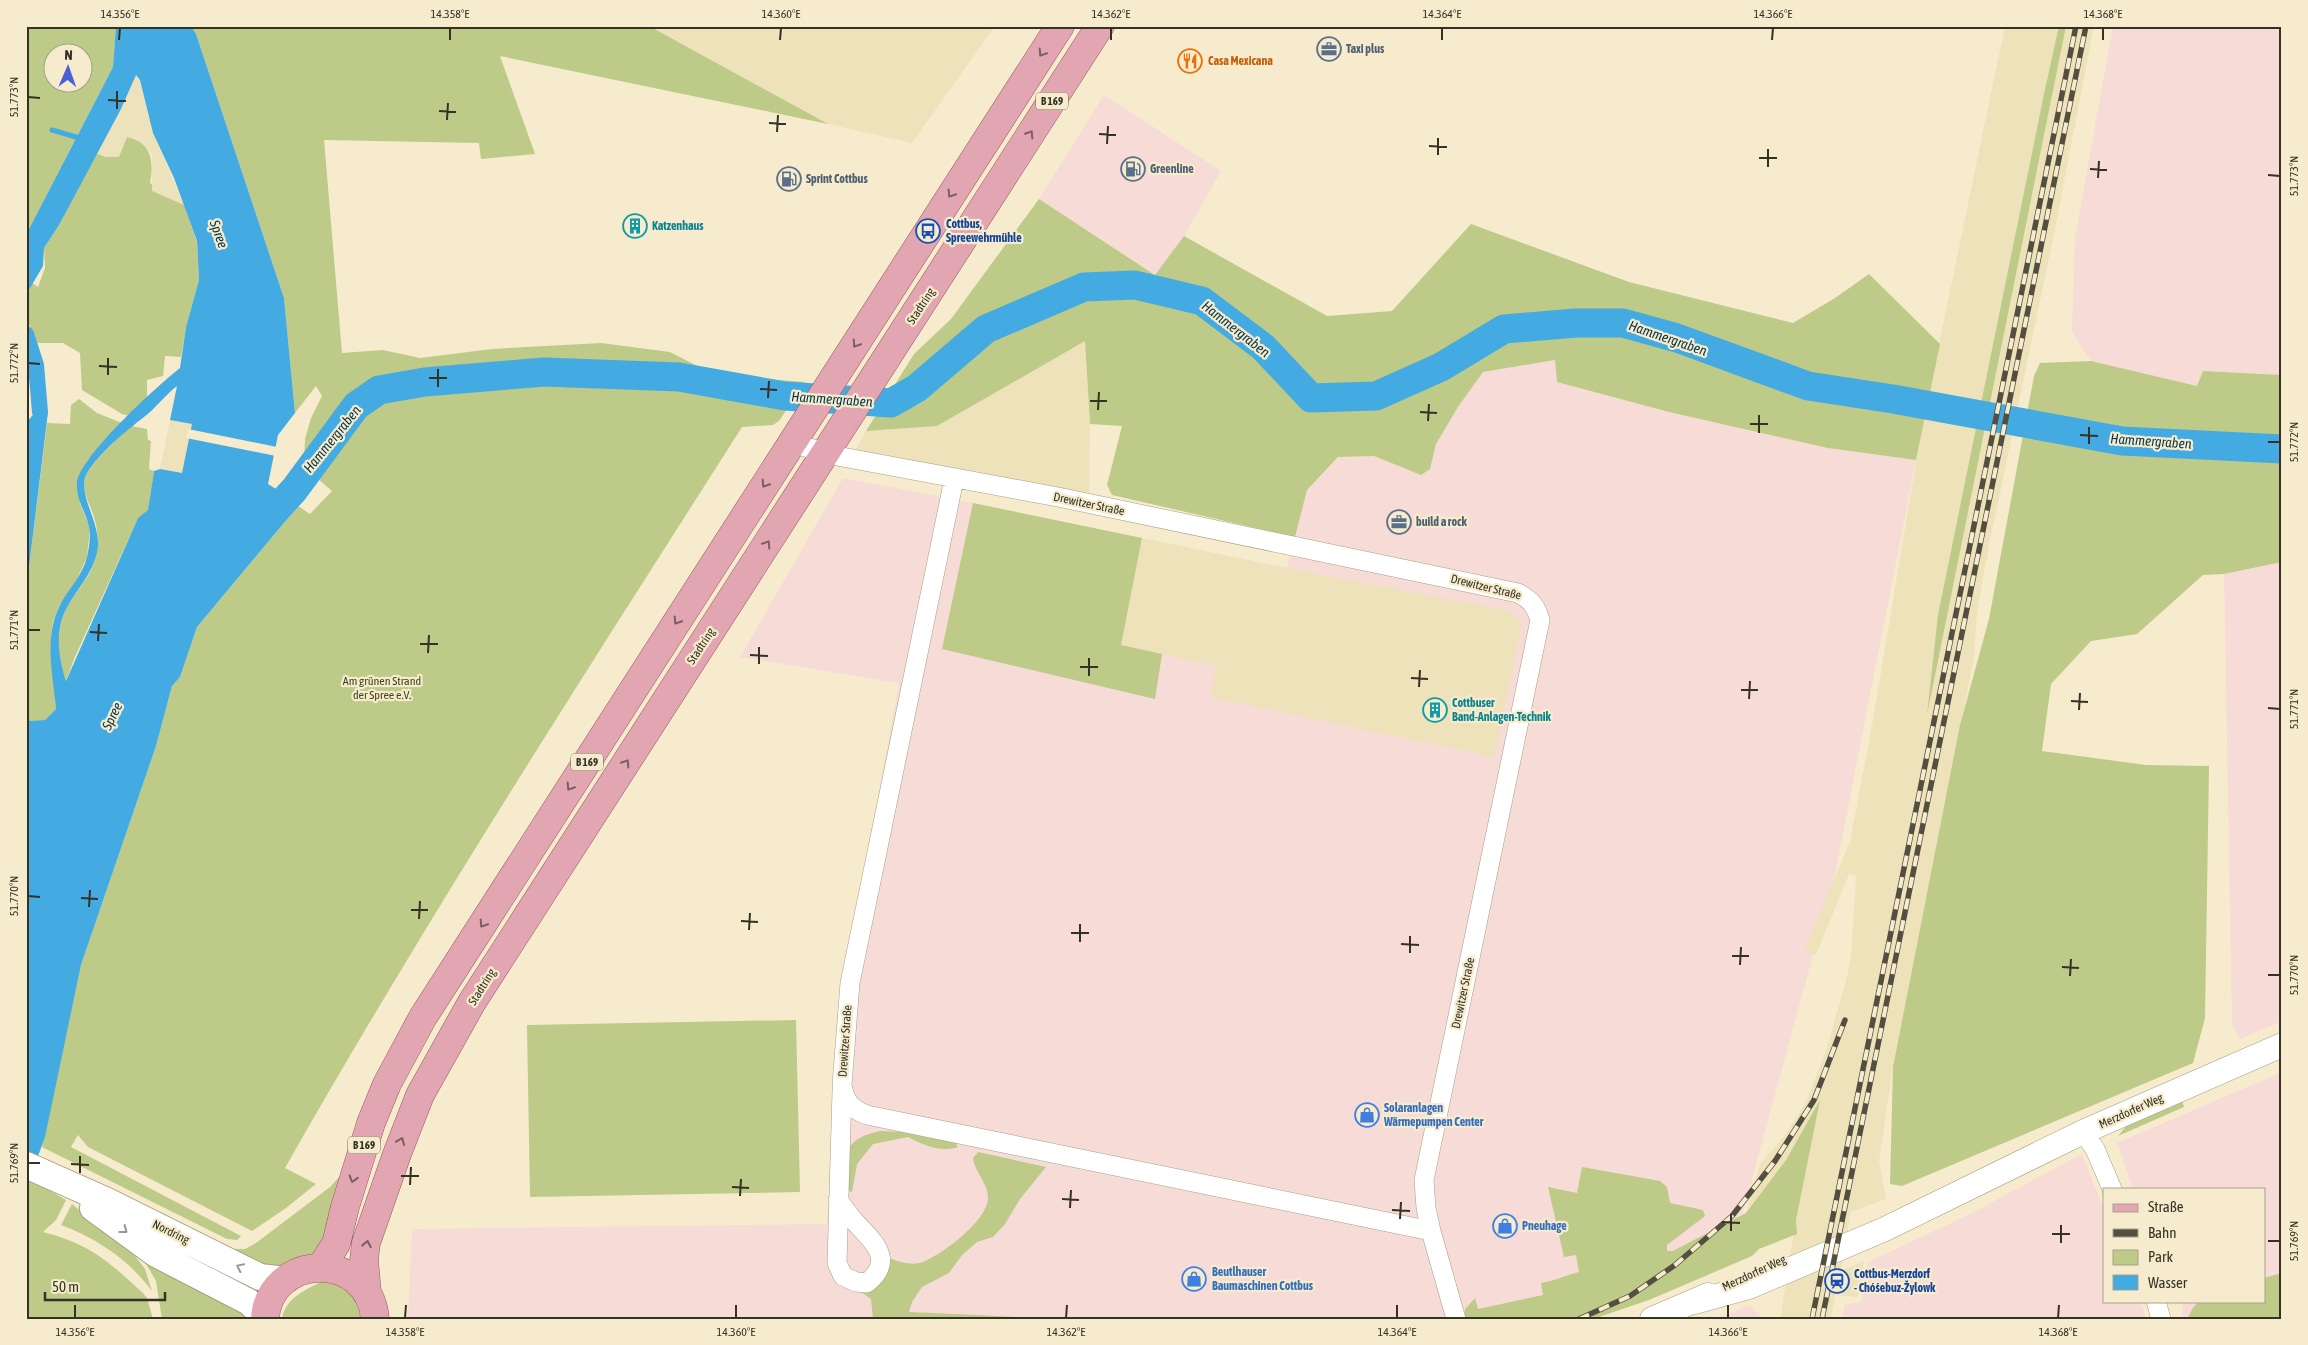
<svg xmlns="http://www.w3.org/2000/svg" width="2308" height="1345" font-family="'Asap Condensed',sans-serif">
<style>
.commercial{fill:#f6dbd7}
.built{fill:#eee2bb}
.green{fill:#bdca88;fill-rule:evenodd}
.sand{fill:#ece3bd}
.water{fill:#43abe2;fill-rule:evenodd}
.pier{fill:#f6eccd}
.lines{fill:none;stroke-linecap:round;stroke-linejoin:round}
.stream{stroke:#43abe2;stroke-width:5}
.canal{stroke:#43abe2;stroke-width:16}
.river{stroke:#43abe2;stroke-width:29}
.minor-casing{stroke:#a89f81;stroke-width:20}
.tertiary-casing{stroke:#a89f81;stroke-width:25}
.secondary-casing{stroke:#a89f81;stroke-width:28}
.primary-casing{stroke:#98575f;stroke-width:29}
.minor{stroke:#fff;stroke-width:19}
.tertiary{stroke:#fff;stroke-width:24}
.secondary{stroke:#fff;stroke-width:26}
.primary{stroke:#e2a6b2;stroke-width:28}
.rail-casing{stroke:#534f40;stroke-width:5.5}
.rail{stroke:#f6eccd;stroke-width:4;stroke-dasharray:11;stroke-linecap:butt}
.oneway{stroke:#7a605d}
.oneway2{stroke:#9a9892}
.ticks{fill:none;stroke:#343125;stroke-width:2}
.labels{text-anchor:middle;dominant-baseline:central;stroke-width:4.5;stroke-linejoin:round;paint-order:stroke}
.shield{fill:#f6eccd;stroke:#6e6957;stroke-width:1}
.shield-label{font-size:11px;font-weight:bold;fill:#343125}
.service-label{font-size:12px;font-weight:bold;fill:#4e5e75;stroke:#f6eccd;text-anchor:start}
.food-label{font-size:12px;font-weight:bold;fill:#c56008;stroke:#f6eccd;text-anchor:start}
.transit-label{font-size:12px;font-weight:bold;fill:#164399;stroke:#f6eccd;text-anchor:start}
.culture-label{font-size:12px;font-weight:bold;fill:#0d838f;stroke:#f6eccd;text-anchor:start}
.street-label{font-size:12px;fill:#343125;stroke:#f6eccd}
.park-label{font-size:12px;fill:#3d441b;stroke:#f6eccd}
.shop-label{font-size:12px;font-weight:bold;fill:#366cbe;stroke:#f6eccd;text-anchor:start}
.water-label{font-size:14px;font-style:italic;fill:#06344b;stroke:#f6eccd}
.neatline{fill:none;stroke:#343125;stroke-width:2}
.ticks-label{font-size:12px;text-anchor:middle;fill:#343125}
</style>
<rect width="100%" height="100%" fill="#f6eccd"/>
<path class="commercial" d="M2113 26H2282V375L2203 371 2197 386 2091 361 2072 332 2075 238Z
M1104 95 1221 171 1184 236 1156 275 1039 199Z
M1555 360 1557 382 1669 412 1828 448 1916 460 1835 874 1730 1260 1636 1302 1593 1319H408L412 1229 827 1224 838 1013 899 683 740 657 843 478 973 503 1287 568 1307 490 1339 457 1374 456 1401 467 1430 469 1436 444 1458 407 1483 372Z
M2282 562V1021L2240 1039 2232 1023 2224 574Z
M2282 1072V1319H2182L2183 1308 2180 1301H2264V1189H2133L2117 1143Z
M2082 1154 2104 1210V1301H2141L2146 1319H1843L1844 1305 1861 1302 1868 1262 1968 1215Z
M1750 1305 1764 1319H1714Z"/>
<path class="built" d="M649 26H995L912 143 828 124Z
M2005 26H2094L2055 229 1989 546 1977 611 1974 658 1893 1067 1879 1161 1886 1199 1851 1212 1841 1271 1864 1261 1858 1297 1835 1295 1831 1319H1780L1796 1220 1819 1102 1786 1160 1746 1213 1760 1164 1786 1134 1805 1104 1825 1054 1846 981 1851 957 1856 876 1849 874 1816 955 1804 950 1850 842 1872 726 1923 421Z
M1085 340 1090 424 1089 499 853 454 866 431 937 426Z
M170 420 192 424 182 473 160 469Z
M1142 538 1287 568 1509 611 1518 618 1521 628 1494 757 1210 697 1216 666 1121 645Z"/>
<path class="green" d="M26 26H116L113 67 29 229 26 227ZM52 52H82V82H52Z
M191 26H649L828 124 500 56 535 154 481 159 479 143 324 140 342 353 383 350 420 358 492 349 601 343 670 352 703 369 752 378 805 382 779 421 773 425 742 427C586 672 428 916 285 1168L316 1184 286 1208 252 1231 88 1147 78 1135 71 1147 241 1236 237 1240 227 1239 42 1147 81 965 156 746 172 686 180 677 197 627 298 506 310 514 332 491 304 467 305 439 311 418 322 396 316 386 295 413 284 298 196 34Z
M2059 26H2066L1927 715 1938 615 2044 94Z
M127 137C152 142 154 162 150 183L184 205 197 242 199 280 186 327 181 357 165 356 163 376 147 380V398L130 416 122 414 82 390 80 353 63 343H36C27 323 22 304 32 283L38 287 45 268 44 248 59 225 96 153 106 157 123 145Z
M1039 199 1155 275 1184 236 1327 316 1392 311 1471 224 1629 282 1793 323 1835 298 1869 274 1940 344 1916 460 1828 448 1669 412 1557 382 1555 360 1483 372 1458 407 1436 444 1430 469 1421 475 1374 456 1338 457 1307 490 1295 537 1112 495 1107 485 1122 426 1090 424 1085 341 937 426 866 431 914 354 951 319Z
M2091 361 2197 386 2203 371 2282 375V562L2224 574 2203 575 2137 634 2091 641 2051 684 2042 751 2146 765 2209 766 2205 1018 2193 1063 1902 1186 1890 1184 1893 1067 1960 725 1989 619 2034 376 2040 363Z
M79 399 97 413 122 423 87 461 80 503 90 528 87 557 76 581 59 606 53 622 51 639 56 709 45 720 26 721V592L47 423 70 424 71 405Z
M131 426 147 429 148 440 151 441 149 469 154 471 148 511 138 518 74 659 66 681C58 656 54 629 69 604 80 586 94 573 97 551 98 541 98 530 95 521 92 505 78 490 87 473 97 456 117 440 131 426Z
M973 503 1142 538 1121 645 1162 654 1155 699 942 649Z
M796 1020 800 1192 530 1197 527 1025Z
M1820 1100 1796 1220 1797 1234 1759 1249 1752 1256 1649 1300 1593 1319H1464L1465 1309 1475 1298 1478 1309 1543 1295 1541 1283C1555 1281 1566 1275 1579 1272L1576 1255 1564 1257 1548 1187 1577 1193 1582 1167 1660 1181 1667 1187 1670 1203 1703 1210 1705 1216 1667 1245V1251H1673L1746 1213 1786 1160Z
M2182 1101 2184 1107 2118 1136 2128 1124Z
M880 1131 904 1132 955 1142 958 1147C941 1153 923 1145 908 1137L873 1144 857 1164 852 1192 847 1190C846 1155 840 1140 880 1131Z
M978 1152 1046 1167 1020 1199 1005 1224 993 1237 977 1242 962 1255 949 1273 922 1287 912 1302 909 1312 1064 1319H873L871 1299 861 1292 875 1285 889 1258C899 1262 912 1266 923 1262 943 1254 988 1220 988 1198 988 1182 975 1173 973 1158Z
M341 1175C335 1197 329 1241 311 1256 300 1264 284 1267 271 1271L225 1249H245L256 1243 330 1187Z
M30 1179 66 1200 56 1220 43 1232C90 1244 108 1261 143 1293L147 1298 153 1319H26V1189Z
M72 1204 135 1256 145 1269 152 1291C128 1259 98 1239 61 1225Z
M142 1257 235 1304 249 1319H162L156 1281Z
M2282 1273V1319H2188C2191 1310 2194 1304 2202 1301H2264V1278Z
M325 1280 351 1285 361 1319H282C285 1297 308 1289 325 1280Z"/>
<path class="sand" d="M135 74 140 79 153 133 184 205 152 191V154L138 139 127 137 119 157H106L96 153 121 109Z"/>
<path class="water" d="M116 26H191L196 34 284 298 295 413 278 435 268 484 284 494 289 487 299 494 293 502 298 506 197 627 180 677 172 686 156 746 81 965 45 1137 26 1189V721L45 720 56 709C53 675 44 639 59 607 67 590 82 577 87 557 89 548 91 536 89 527 86 512 76 500 77 483 79 457 157 386 180 368L186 327 199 280 197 241 174 178 153 133 140 80 136 75 121 109 59 225 44 248 43 266 26 295V238L29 229 113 67ZM177 386 170 420 192 424 182 473 160 469 154 471 148 510 138 518 66 681C58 655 54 628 69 604 81 584 95 570 98 547 100 521 76 492 87 473 99 453 126 431 144 417 156 408 165 395 177 386Z
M36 391H41L48 412 26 592V423L37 410Z"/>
<path class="pier" d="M188 429 277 447 276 456 186 438Z"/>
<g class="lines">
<path class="stream" d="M52 130 83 139"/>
<path class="canal" d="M26 334 36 365 40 412"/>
<path class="river" d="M267 519 294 490 356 406 379 390 425 382 544 372 679 377 785 396 891 403 917 388 986 329 1084 287 1135 285 1202 301 1263 347 1311 398 1376 396 1441 367 1504 329 1576 323H1623L1677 338 1808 386 1893 399 2122 441 2282 449"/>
<g class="minor-casing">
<path id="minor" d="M791 443 842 457 1058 497 1518 593C1531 600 1536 606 1540 620L1424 1180 1426 1208 1431 1231
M954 479 850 983 842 1085C845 1102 851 1109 867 1115L1431 1231 1456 1319
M2083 1132 2095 1149 2112 1189
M838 1200C844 1208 849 1215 855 1222 874 1242 895 1260 867 1283L856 1282 843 1276 837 1263 842 1091
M2156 1301 2161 1319"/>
</g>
<g class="tertiary-casing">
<path id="tertiary" d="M1695 1302 1749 1287 1885 1229 2083 1132 2282 1045
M1652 1319 1708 1295"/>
</g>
<g class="secondary-casing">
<path id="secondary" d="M26 1165 107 1201 260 1277 286 1280
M93 1208 156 1254 249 1302 265 1317"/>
</g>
<g class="primary-casing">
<path id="primary" d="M321 1267 336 1244 345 1207 371 1123 387 1084 423 1017 1060 26
M367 1292 364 1260 366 1243 397 1154 420 1095 472 1002 1100 26
M265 1319C269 1253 369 1249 375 1319"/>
</g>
<use href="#minor" class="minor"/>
<use href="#tertiary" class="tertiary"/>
<use href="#secondary" class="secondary"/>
<use href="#primary" class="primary"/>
<g class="rail-casing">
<path id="rail" d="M1579 1319 1630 1296 1675 1265 1732 1216 1775 1161 1814 1100 1845 1020
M1812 1319 2076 26
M1822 1319 2086 26"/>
</g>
<use href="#rail" class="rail"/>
</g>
<defs><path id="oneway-chevron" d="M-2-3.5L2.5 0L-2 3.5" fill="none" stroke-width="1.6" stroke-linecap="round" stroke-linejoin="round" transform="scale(1.25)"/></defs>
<g class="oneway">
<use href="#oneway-chevron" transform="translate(1042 53) rotate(123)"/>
<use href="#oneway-chevron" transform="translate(1030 134) rotate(-57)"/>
<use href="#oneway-chevron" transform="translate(951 194) rotate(122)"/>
<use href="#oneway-chevron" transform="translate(856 344) rotate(123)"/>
<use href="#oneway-chevron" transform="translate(765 484) rotate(123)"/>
<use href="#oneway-chevron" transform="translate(767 544) rotate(-57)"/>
<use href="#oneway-chevron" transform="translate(677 621) rotate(123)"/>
<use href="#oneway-chevron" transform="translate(626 763) rotate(-57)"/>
<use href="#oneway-chevron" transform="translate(570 787) rotate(123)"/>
<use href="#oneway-chevron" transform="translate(483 924) rotate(123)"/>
<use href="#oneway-chevron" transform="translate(401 1141) rotate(-68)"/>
<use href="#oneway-chevron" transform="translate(353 1179) rotate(107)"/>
<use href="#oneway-chevron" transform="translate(367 1244) rotate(-79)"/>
</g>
<g class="oneway2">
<use href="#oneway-chevron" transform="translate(124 1230) rotate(37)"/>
<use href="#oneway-chevron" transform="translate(240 1267) rotate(-154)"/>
</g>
<path class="ticks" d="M119 40 120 28M450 40V28M780 40 781 28M1111 40V28M1442 40V28M1772 40 1773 28M2103 40V28M28 97 40 98M108 100 126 101M117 109V91M439 111 456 112M447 120 448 103M769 123 786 124M777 132 778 115M1099 134 1116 135M1107 144 1108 126M1429 146 1447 147M1438 155V138M1759 158H1777M1768 167V149M2090 169 2107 170M2268 175 2280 176M2098 178 2099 161M28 363 40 364M99 366 117 367M108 375V358M429 378H447M438 387V369M760 389 777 390M768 398 769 381M1090 401H1107M1098 410 1099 392M1420 412 1437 413M1428 421 1429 404M1750 424H1768M1759 433V415M2080 435 2098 436M2268 442H2280M2089 444V427M28 630H40M90 632 107 633M98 641 99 624M420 644H438M428 653 429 635M750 655 768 656M759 664V647M1080 667H1098M1089 676V658M1411 678 1428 679M1419 687 1420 670M1741 690H1758M1749 699 1750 681M2071 701 2088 702M2268 708 2280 709M2079 710 2080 693M28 896 40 897M81 898 98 899M89 907 90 890M411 910H428M419 919 420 901M741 921 758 922M749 930 750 913M1071 933H1089M1080 942V924M1401 944 1419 945M1410 953V936M1732 956H1749M1740 965 1741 947M2062 967 2079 968M2268 975H2280M2070 976 2071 959M28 1163H40M71 1164 89 1165M80 1173V1156M401 1176H419M410 1185 411 1167M732 1187 749 1188M740 1196 741 1179M1062 1199 1079 1200M1070 1208 1071 1190M1392 1210 1410 1211M1400 1219 1401 1202M1722 1222 1740 1223M1731 1231V1214M2052 1234H2070M2268 1241H2280M2061 1243V1225M75 1318V1305M405 1318 406 1305M736 1318V1305M1066 1318 1067 1305M1397 1318V1305M1728 1318V1305M2058 1318 2059 1305"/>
<defs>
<g id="office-ring" transform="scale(1.25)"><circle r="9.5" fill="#f6eccd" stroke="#5c6f8a" stroke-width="1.5"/><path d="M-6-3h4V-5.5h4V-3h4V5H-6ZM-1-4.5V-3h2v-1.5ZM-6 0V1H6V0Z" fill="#5c6f8a"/></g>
<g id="restaurant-ring" transform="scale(1.25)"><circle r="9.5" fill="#f6eccd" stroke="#e8710a" stroke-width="1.5"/><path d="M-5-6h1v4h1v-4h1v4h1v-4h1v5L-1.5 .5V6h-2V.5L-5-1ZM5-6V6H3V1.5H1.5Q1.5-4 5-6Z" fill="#e8710a"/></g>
<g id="fuel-ring" transform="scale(1.25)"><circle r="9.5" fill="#f6eccd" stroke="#5c6f8a" stroke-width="1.5"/><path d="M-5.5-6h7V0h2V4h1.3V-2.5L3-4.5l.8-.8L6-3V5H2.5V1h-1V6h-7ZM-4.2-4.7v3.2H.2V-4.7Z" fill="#5c6f8a"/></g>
<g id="building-ring" transform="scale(1.25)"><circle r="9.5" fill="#f6eccd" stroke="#0f9aa8" stroke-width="1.5"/><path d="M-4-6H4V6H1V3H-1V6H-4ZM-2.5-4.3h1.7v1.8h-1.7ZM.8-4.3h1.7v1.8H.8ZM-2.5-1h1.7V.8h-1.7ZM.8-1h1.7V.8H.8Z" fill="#0f9aa8"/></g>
<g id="bus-ring" transform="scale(1.25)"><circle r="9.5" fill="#f6eccd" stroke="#1a4fb4" stroke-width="1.5"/><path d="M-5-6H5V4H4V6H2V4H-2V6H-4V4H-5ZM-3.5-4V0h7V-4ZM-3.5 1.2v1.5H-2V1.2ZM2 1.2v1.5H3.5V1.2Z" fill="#1a4fb4"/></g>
<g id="shop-ring" transform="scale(1.25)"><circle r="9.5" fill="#f6eccd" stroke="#3f7fe0" stroke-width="1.5"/><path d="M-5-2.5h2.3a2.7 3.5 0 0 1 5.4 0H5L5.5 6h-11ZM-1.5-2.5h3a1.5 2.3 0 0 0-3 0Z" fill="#3f7fe0"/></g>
<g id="station-ring" transform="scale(1.25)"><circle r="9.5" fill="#f6eccd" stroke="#1a4fb4" stroke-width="1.5"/><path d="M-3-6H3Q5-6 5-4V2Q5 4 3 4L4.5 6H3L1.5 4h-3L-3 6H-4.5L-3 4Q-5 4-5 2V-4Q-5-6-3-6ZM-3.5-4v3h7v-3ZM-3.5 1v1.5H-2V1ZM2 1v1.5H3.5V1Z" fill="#1a4fb4"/></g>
</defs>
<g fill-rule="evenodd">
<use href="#office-ring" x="1329" y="49"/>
<use href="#restaurant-ring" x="1190" y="61"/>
<use href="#fuel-ring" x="1133" y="169"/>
<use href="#fuel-ring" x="789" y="179"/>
<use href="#building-ring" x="635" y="226"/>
<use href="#bus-ring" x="928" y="231"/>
<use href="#office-ring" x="1399" y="522"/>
<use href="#building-ring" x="1435" y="710"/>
<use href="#shop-ring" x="1367" y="1115"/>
<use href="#shop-ring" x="1505" y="1226"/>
<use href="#shop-ring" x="1194" y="1279"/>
<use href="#station-ring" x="1837" y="1281"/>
</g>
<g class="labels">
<g class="shield">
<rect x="1036" y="92.5" width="32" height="17" rx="4"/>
<rect x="571" y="753.5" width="32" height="17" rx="4"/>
<rect x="348" y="1136.5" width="32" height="17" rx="4"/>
</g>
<g class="shield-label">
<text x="1052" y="101">B 169</text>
<text x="587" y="762">B 169</text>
<text x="364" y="1145">B 169</text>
</g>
<g class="service-label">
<text x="1346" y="49">Taxi plus</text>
<text x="1150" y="169">Greenline</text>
<text x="806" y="179">Sprint Cottbus</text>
<text x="1416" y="522">build a rock</text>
</g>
<g class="food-label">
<text x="1208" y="61">Casa Mexicana</text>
</g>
<g class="transit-label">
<text x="946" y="224">Cottbus,<tspan x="946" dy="14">Spreewehrmühle</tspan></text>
<text x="1854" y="1274">Cottbus-Merzdorf<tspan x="1854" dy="14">- Chóśebuz-Žylowk</tspan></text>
</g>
<g class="culture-label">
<text x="652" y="226">Katzenhaus</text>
<text x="1452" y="703">Cottbuser<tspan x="1452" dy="14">Band-Anlagen-Technik</tspan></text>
</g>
<g class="street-label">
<text transform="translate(921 306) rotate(-57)">Stadtring</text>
<text transform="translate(1089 504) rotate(12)">Drewitzer Straße</text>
<text transform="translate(1486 587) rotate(14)">Drewitzer Straße</text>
<text transform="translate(701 646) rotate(-57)">Stadtring</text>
<text transform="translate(482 987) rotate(-58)">Stadtring</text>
<text transform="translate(1463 993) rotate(-78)">Drewitzer Straße</text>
<text transform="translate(845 1041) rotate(-86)">Drewitzer Straße</text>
<text transform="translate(2131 1111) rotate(-24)">Merzdorfer Weg</text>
<text transform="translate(171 1232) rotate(26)">Nordring</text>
<text transform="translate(1754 1273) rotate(-25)">Merzdorfer Weg</text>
</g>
<g class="park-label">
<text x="382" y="681">Am grünen Strand<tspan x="382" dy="14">der Spree e.V.</tspan></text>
</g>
<g class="shop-label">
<text x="1384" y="1108">Solaranlagen<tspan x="1384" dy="14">Wärmepumpen Center</tspan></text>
<text x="1522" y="1226">Pneuhage</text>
<text x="1212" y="1272">Beutlhauser<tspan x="1212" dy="14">Baumaschinen Cottbus</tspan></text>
</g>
<g class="water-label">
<text transform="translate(219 234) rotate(70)">Spree</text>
<text transform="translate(1236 329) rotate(38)">Hammergraben</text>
<text transform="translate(1668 338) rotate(19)">Hammergraben</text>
<text transform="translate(832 399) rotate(4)">Hammergraben</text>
<text transform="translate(332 439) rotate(-51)">Hammergraben</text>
<text transform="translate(2151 441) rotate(4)">Hammergraben</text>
<text transform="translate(112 716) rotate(-64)">Spree</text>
</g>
</g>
<rect width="2308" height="1345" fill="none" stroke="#f6eccd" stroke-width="55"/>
<rect x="2103" y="1188" width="162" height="115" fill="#f6eccd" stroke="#a8a18a"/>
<rect x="2113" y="1204" width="25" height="8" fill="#e2a6b2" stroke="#a8a18a"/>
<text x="2148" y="1212" font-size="15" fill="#343125">Straße</text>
<rect x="2113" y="1229" width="25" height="8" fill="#534f40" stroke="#a8a18a"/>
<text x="2148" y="1238" font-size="15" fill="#343125">Bahn</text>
<rect x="2113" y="1250" width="25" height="15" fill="#bdca88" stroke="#a8a18a"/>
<text x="2148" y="1262" font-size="15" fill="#343125">Park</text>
<rect x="2113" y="1275" width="25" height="15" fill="#43abe2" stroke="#a8a18a"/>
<text x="2148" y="1288" font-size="15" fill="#343125">Wasser</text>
<g transform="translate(68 68) rotate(2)"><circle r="24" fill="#f6eccd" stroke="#a8a18a"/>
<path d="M0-4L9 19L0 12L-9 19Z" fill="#4c60d5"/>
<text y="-8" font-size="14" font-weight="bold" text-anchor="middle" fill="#343125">N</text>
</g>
<path d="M45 1292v8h120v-8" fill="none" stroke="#343125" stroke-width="2.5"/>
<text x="52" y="1292" font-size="15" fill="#343125" stroke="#f6eccd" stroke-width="4" paint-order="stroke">50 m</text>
<rect x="28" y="28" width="2252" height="1290" class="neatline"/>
<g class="ticks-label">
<text x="120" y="18">14.356°E</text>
<text x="450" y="18">14.358°E</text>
<text x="781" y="18">14.360°E</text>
<text x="1111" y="18">14.362°E</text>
<text x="1442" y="18">14.364°E</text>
<text x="1773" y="18">14.366°E</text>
<text x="2103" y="18">14.368°E</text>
<text transform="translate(14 97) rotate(-90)" y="4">51.773°N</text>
<text transform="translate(2294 176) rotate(-90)" y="4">51.773°N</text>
<text transform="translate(14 363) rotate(-90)" y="4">51.772°N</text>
<text transform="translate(2294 442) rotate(-90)" y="4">51.772°N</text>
<text transform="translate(14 630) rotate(-90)" y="4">51.771°N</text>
<text transform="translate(2294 709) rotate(-90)" y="4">51.771°N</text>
<text transform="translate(14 896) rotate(-90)" y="4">51.770°N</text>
<text transform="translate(2294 975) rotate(-90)" y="4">51.770°N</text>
<text transform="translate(14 1163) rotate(-90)" y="4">51.769°N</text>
<text transform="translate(2294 1241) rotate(-90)" y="4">51.769°N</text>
<text x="75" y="1336">14.356°E</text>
<text x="405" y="1336">14.358°E</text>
<text x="736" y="1336">14.360°E</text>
<text x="1066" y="1336">14.362°E</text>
<text x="1397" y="1336">14.364°E</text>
<text x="1728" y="1336">14.366°E</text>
<text x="2058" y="1336">14.368°E</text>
</g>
</svg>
